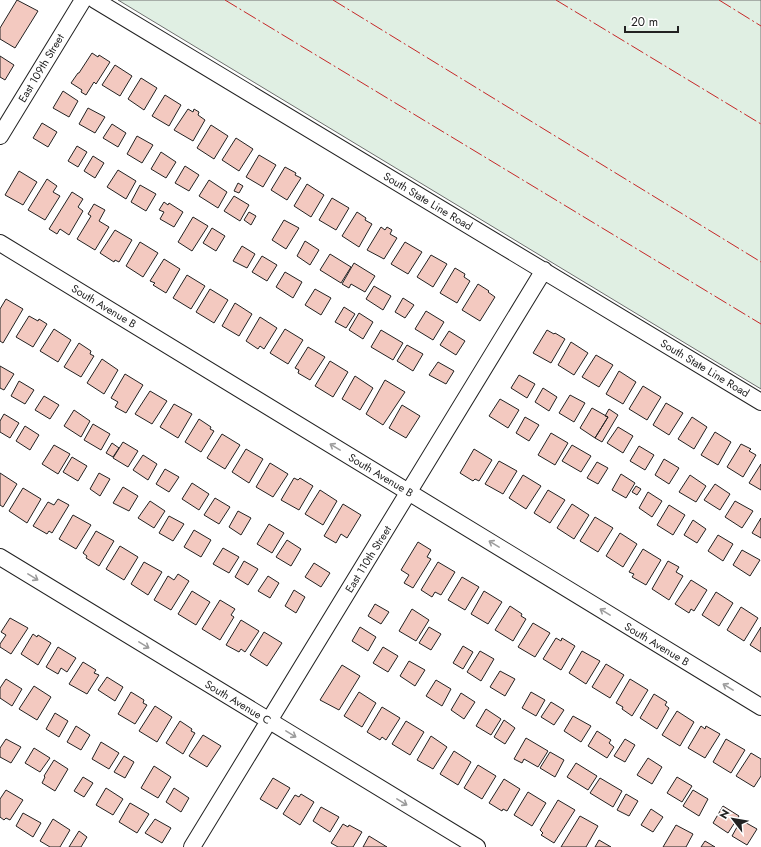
<svg xmlns="http://www.w3.org/2000/svg" width="761" height="847" font-family="Jost,sans-serif">
<style>
.green{fill:#e0efe3;stroke:#6f6f6f}
.building{fill:#f3c9c0;stroke:#222}
.lines{fill:none;stroke-linecap:round;stroke-linejoin:round}
.street-casing{stroke:#222;stroke-width:18}
.street{stroke:#fff;stroke-width:16}
.power{stroke:#c62828;stroke-width:1;stroke-dasharray:14 3 2 3;stroke-linecap:butt}
.oneway{stroke:#9c9c9c}
.labels{text-anchor:middle;dominant-baseline:central;stroke-width:3;stroke-linejoin:round;paint-order:stroke}
.street-label{font-size:11px;fill:#222;stroke:#fff}
</style>
<rect width="100%" height="100%" fill="#fff"/>
<path class="green" d="M118 0H761V389Z"/>
<path class="building" d="M17 0 38 11 15 48 0 39V28Z
M92 53 98 57 99 55 110 62 96 84 94 82 86 95 81 92 82 90 71 83 78 73H79Z
M0 56 14 65 5 80 0 77Z
M115 65 132 76 120 96 102 85Z
M141 78 157 88 144 110 128 99Z
M63 91 78 101 69 117 53 108Z
M165 95 181 105 169 126 152 116Z
M88 108 105 117 95 133 79 124Z
M188 109 193 112 194 109 199 112 198 115 205 120 193 141 174 130Z
M42 123 57 132 48 147 33 138Z
M112 124 126 133 118 147 103 138Z
M211 125 228 136 214 159 197 148Z
M137 136 153 145 142 163 127 154Z
M236 138 253 149 239 171 222 160Z
M77 146 87 152 78 167 68 161Z
M161 152 176 162 166 178 151 169Z
M259 155 276 165 263 187 246 177Z
M93 156 104 163 95 178 84 171Z
M185 166 199 175 189 191 175 183Z
M285 167 296 173 295 175 301 178 287 200 271 190Z
M118 170 136 181 126 199 107 187Z
M19 171 37 182 23 205 5 195Z
M47 179 57 186 53 192 60 196 45 220 28 210Z
M209 180 227 192 218 208 199 196Z
M238 183 243 186 239 193 234 191Z
M307 184 324 195 311 217 294 206Z
M140 185 156 194 146 211 131 202Z
M72 192 83 199 78 207 83 211 69 235 60 229 57 234 49 229Z
M234 196 249 205 240 221 224 211Z
M332 198 349 208 336 230 319 220Z
M164 202 168 205 169 203 183 212 174 227 160 219 164 212 159 210Z
M94 204 105 210 99 221 109 227 95 250 77 239 91 216 88 214Z
M249 212 256 216 251 225 244 220Z
M357 212 366 218 365 220 372 224 359 247 342 236Z
M193 217 208 226 192 251 178 242Z
M284 220 299 228 286 249 272 240Z
M381 227 385 230 387 227 392 230 390 234 397 238 384 259 367 250Z
M212 228 225 236 216 251 203 243Z
M115 230 132 240 119 262 115 260 114 262 100 253Z
M305 241 319 250 310 265 297 256Z
M140 242 158 253 143 277 126 266Z
M405 242 422 252 408 274 391 264Z
M242 246 255 254 247 268 233 261Z
M330 254 351 267 341 283 320 270Z
M431 255 447 264 433 287 417 277Z
M262 256 277 265 267 281 252 272Z
M164 259 180 269 166 293 153 285 155 283 150 281Z
M354 263 375 276 365 292 351 284 349 288 342 284Z
M455 268 465 274 464 277 470 281 457 303 440 293Z
M285 272 302 282 293 298 276 287Z
M187 275 205 286 191 309 173 298Z
M478 284 489 291 488 292 495 297 480 321 462 310Z
M374 286 391 296 383 310 366 299Z
M210 289 228 300 214 323 196 312Z
M315 289 331 298 321 315 305 305Z
M403 298 414 305 405 318 395 312Z
M6 299 23 309 3 343 0 341V309Z
M235 303 252 314 239 336 222 326Z
M344 307 355 314 346 328 335 322Z
M426 311 444 322 433 340 415 329Z
M359 313 373 322 363 339 349 330Z
M29 316 38 321 39 319 47 324 33 347 16 337Z
M260 317 277 328 264 349 260 346 258 349 246 341Z
M54 329 71 340 58 362 40 351Z
M285 329 303 340 288 364 270 353Z
M381 330 403 343 393 360 371 347Z
M547 330 554 334 555 333 565 339 551 363 533 353Z
M449 331 465 341 456 355 440 345Z
M571 342 588 353 574 375 558 365Z
M79 343 91 351 90 354 94 356 81 377 64 367Z
M407 345 423 354 413 371 397 361Z
M308 347 325 357 310 380 298 373 299 370 295 368Z
M596 355 613 365 599 387 582 377Z
M102 359 118 370 104 394 87 383Z
M330 361 348 372 333 397 315 386Z
M438 362 454 371 446 384 429 375Z
M0 366 14 374 4 390 0 388Z
M619 371 636 382 623 404 606 394Z
M125 374 143 385 126 413 115 407 118 402 111 398Z
M519 375 535 384 527 398 511 388Z
M355 376 373 388 360 410 342 399Z
M385 380 405 392 383 425 366 414Z
M19 381 34 390 25 404 11 396Z
M643 386 661 397 647 420 629 409Z
M543 388 557 397 549 411 535 402Z
M150 391 167 401 152 424 135 414Z
M570 395 585 403 574 422 559 413Z
M44 396 59 405 50 419 35 410Z
M500 399 519 410 508 428 489 416Z
M666 403 683 413 669 435 653 425Z
M174 404 192 414 178 438 160 427Z
M402 405 420 416 406 438 389 428Z
M592 408 608 417 595 438 580 428Z
M609 409 618 415 602 442 595 438 608 417 605 416Z
M74 410 90 421 81 437 64 426Z
M4 414 19 423 10 438 0 432V421Z
M525 417 539 425 529 441 516 433Z
M692 417 707 427 694 449 678 439Z
M199 419 211 427 210 429 214 431 201 452 185 442Z
M93 424 110 434 101 450 84 440Z
M25 426 39 435 30 450 16 441Z
M618 427 633 436 623 453 607 443Z
M715 432 731 442 718 465 701 455Z
M551 433 568 443 555 465 538 455Z
M222 434 240 445 225 469 207 458Z
M123 442 138 451 128 467 113 458Z
M112 443 119 448 113 457 106 453Z
M741 444 751 449 749 451 756 455 743 477 727 467Z
M54 445 70 454 58 474 42 464Z
M572 445 591 456 581 472 562 461Z
M639 446 654 455 645 470 630 461Z
M246 449 263 459 249 483 232 472Z
M474 449 492 460 479 481 475 479 473 481 460 473Z
M143 455 157 464 148 480 133 470Z
M72 457 87 466 78 481 63 472Z
M664 459 679 468 669 484 655 475Z
M499 461 517 471 503 494 485 484Z
M597 462 608 468 598 484 587 478Z
M270 463 288 474 273 497 256 487Z
M761 464V490L749 483Z
M165 469 179 477 169 492 156 484Z
M0 473 17 484 3 507 0 505Z
M99 473 110 479 100 496 90 489Z
M621 474 635 483 626 498 612 490Z
M523 475 541 486 526 509 509 498Z
M690 475 706 486 696 502 679 492Z
M294 478 298 480 300 478 313 486 299 510 281 500Z
M192 483 209 494 199 510 182 499Z
M715 484 730 494 720 510 704 500Z
M636 486 641 489 637 495 632 492Z
M123 487 138 496 129 511 113 503Z
M23 488 41 499 27 523 9 511Z
M320 490 337 501 323 525 305 514Z
M548 490 565 500 550 523 534 513Z
M648 492 662 501 652 517 639 508Z
M215 498 230 507 219 524 204 515Z
M58 499 69 505 52 533 49 531 47 534 33 526 48 502 54 505Z
M150 501 165 511 154 528 138 518Z
M735 501 753 511 742 528 725 517Z
M343 504 361 515 347 538 341 534 336 543 324 536Z
M572 504 589 515 574 539 557 528Z
M669 505 685 515 673 535 657 525Z
M238 511 251 518 241 535 229 527Z
M73 515 91 525 76 549 59 539Z
M169 516 184 524 173 541 159 533Z
M595 517 613 528 598 552 580 541Z
M761 518V538L752 533Z
M693 520 706 529 697 543 684 535Z
M269 524 284 533 272 553 257 544Z
M194 530 211 540 201 557 184 547Z
M96 531 114 541 99 566 86 558 87 556 83 553Z
M620 533 637 544 623 567 606 556Z
M718 535 733 544 723 561 708 551Z
M287 540 301 549 291 566 276 557Z
M418 542 431 550 427 557 431 559 413 588 404 583 409 575 401 570Z
M120 546 138 557 124 580 106 569Z
M223 548 239 557 229 573 213 564Z
M643 549 661 560 646 585 632 577 634 574 629 572Z
M742 550 760 560 750 576 733 565Z
M244 561 258 569 248 585 235 577Z
M668 561 679 567 676 572 683 576 669 600 652 589Z
M144 562 162 572 148 595 131 584Z
M438 562 455 572 441 595 435 592 432 597 421 590Z
M314 563 330 573 321 587 305 577Z
M178 574 189 581 171 610 154 600 168 576 174 580Z
M268 576 279 583 270 598 258 591Z
M462 577 479 587 465 610 448 600Z
M691 580 707 590 694 611 691 609 689 613 675 604Z
M294 590 305 597 296 613 285 606Z
M192 591 210 602 196 625 178 614Z
M484 591 502 602 488 624 471 614Z
M716 592 733 603 719 626 702 615Z
M220 600 235 609 231 615 234 617 220 640 202 629Z
M375 604 389 612 381 624 368 616Z
M510 606 522 614 521 616 526 619 513 641 495 630Z
M741 607 758 618 744 641 727 630Z
M412 609 429 620 416 641 399 631Z
M10 618 28 628 11 654 0 647V644L6 635 1 632Z
M241 620 259 631 245 652 241 649 239 652 226 645Z
M533 623 550 633 535 657 518 647Z
M360 627 376 637 368 651 352 641Z
M429 627 441 634 431 650 419 643Z
M761 627V652L750 645Z
M264 632 282 643 267 666 250 655Z
M33 634 37 637 38 635 51 643 38 665 21 654Z
M556 638 561 641 562 638 575 646 561 670 543 659Z
M463 646 473 652 463 669 453 663Z
M58 647 76 658 67 672 61 668 58 674 46 667Z
M383 647 398 656 388 672 373 663Z
M480 651 494 659 481 681 467 672Z
M582 651 600 661 586 684 569 673Z
M409 661 425 670 415 686 400 676Z
M83 662 96 670 94 673 99 675 87 694 69 684Z
M606 664 624 675 610 698 592 687Z
M342 665 360 676 339 710 320 700Z
M500 671 515 679 505 696 490 687Z
M107 677 123 687 115 701 98 690Z
M6 679 22 689 12 706 0 698V688Z
M630 679 648 690 632 716 622 709 623 707 616 703Z
M436 680 451 689 442 706 426 696Z
M34 686 51 697 37 720 19 709Z
M131 692 144 700 143 703 147 705 135 724 118 714Z
M359 692 376 703 362 727 344 716Z
M531 692 545 700 536 716 522 708Z
M461 693 475 702 464 719 451 710Z
M654 694 667 702 665 705 669 708 657 729 640 718Z
M551 702 564 710 554 725 541 717Z
M155 706 172 717 157 742 139 731Z
M382 707 400 718 386 740 382 737 380 740 367 732Z
M486 709 501 719 491 735 476 726Z
M677 711 694 722 680 746 662 735Z
M55 713 68 721 59 737 46 729Z
M573 716 591 726 581 742 564 731Z
M504 720 515 728 505 744 494 737Z
M180 721 192 729 191 731 195 733 183 754 166 743Z
M406 721 424 732 410 755 392 744Z
M76 726 90 735 81 750 67 742Z
M701 726 705 729 706 726 720 734 705 758 688 748Z
M597 731 611 740 609 743 614 747 607 758 588 746Z
M203 735 221 746 207 767 189 756Z
M431 736 447 747 433 769 417 760Z
M526 738 548 751 538 767 524 759 522 763 514 759Z
M6 739 21 747 11 763 0 757V748Z
M625 739 635 745 625 762 614 756Z
M726 739 745 750 731 773 713 762Z
M101 742 119 753 109 769 92 759Z
M34 748 50 758 40 772 25 763Z
M454 751 471 762 458 785 440 774Z
M550 752 564 760 555 777 540 768Z
M751 753 761 759V776L754 787 736 776Z
M124 756 134 762 125 778 114 772Z
M648 758 662 767 652 784 637 775Z
M54 760 68 769 55 791 42 783 45 777 44 776Z
M576 763 597 776 588 790 567 777Z
M478 765 496 776 482 799 464 788Z
M154 766 171 777 158 798 141 788Z
M83 777 93 783 84 797 74 791Z
M677 777 692 786 682 802 667 793Z
M273 778 290 788 277 809 260 799Z
M600 778 622 791 613 807 590 793Z
M504 779 520 789 507 811 503 809 502 811 489 803Z
M106 788 123 799 113 815 96 805Z
M174 788 189 798 181 812 166 802Z
M6 790 23 800 10 820 6 818 4 820 0 817V799Z
M693 790 708 799 699 816 683 806Z
M528 792 546 803 532 826 514 815Z
M301 794 314 802 300 825 283 814 295 795 299 797Z
M626 794 638 801 629 816 617 810Z
M558 800 575 810 554 843 541 835 543 833 540 830Z
M130 803 149 814 137 833 119 822Z
M723 806 739 816 728 833 713 823Z
M321 807 339 817 330 832 313 821Z
M651 809 663 817 653 832 641 825Z
M23 813 41 823 33 837 16 826Z
M580 816 598 826 586 847H561Z
M53 819 70 830 60 847H50L40 841Z
M155 819 171 828 162 843 145 833Z
M741 820 757 829 747 845 732 836Z
M343 824 348 827 349 825 362 832 353 847H338L331 843Z
M676 825 693 834 686 847H663Z
M79 831 87 837 81 847H69Z
M369 836 387 847H363Z
M599 840 611 847H595Z
M705 841 715 847H701Z"/>
<g class="lines">
<g class="street-casing">
<path id="street" d="M95 0 761 402
M0 136 83 0
M0 243 761 707
M0 557 477 847
M192 847 544 270"/>
</g>
<use href="#street" class="street"/>
<path class="power" d="M225 0 761 324
M333 0 761 262
M556 0 761 124
M719 0 761 26"/>
</g>
<defs><path id="oneway-shaft" d="M-6 0H5M1.5-3L5.5 0L1.5 3" fill="none" stroke-width="1.6" stroke-linecap="round" stroke-linejoin="round"/></defs>
<g class="oneway">
<use href="#oneway-shaft" transform="translate(335 447) rotate(-149)"/>
<use href="#oneway-shaft" transform="translate(494 544) rotate(-149)"/>
<use href="#oneway-shaft" transform="translate(33 577) rotate(31)"/>
<use href="#oneway-shaft" transform="translate(605 612) rotate(-149)"/>
<use href="#oneway-shaft" transform="translate(144 645) rotate(31)"/>
<use href="#oneway-shaft" transform="translate(728 687) rotate(-149)"/>
<use href="#oneway-shaft" transform="translate(291 734) rotate(31)"/>
<use href="#oneway-shaft" transform="translate(402 802) rotate(31)"/>
</g>
<g class="labels">
<g class="street-label">
<text transform="translate(41 68) rotate(-59)">East 109th Street</text>
<text transform="translate(428 201) rotate(31)">South State Line Road</text>
<text transform="translate(104 306) rotate(31)">South Avenue B</text>
<text transform="translate(705 368) rotate(31)">South State Line Road</text>
<text transform="translate(381 475) rotate(31)">South Avenue B</text>
<text transform="translate(368 559) rotate(-58)">East 110th Street</text>
<text transform="translate(657 644) rotate(31)">South Avenue B</text>
<text transform="translate(238 702) rotate(31)">South Avenue C</text>
</g>
</g>
<g transform="translate(733 819) rotate(301)" stroke="#ffffff" stroke-width="3" paint-order="stroke">
<path d="M0-3L7 15L0 10L-7 15Z" fill="#222222"/>
<text y="-6" font-size="11" font-weight="bold" text-anchor="middle" fill="#222222">N</text>
</g>
<path d="M625 26v6h53v-6" fill="none" stroke="#222222" stroke-width="2"/>
<text x="631" y="26" font-size="12" fill="#222222" stroke="#ffffff" stroke-width="3" paint-order="stroke">20 m</text>
</svg>
